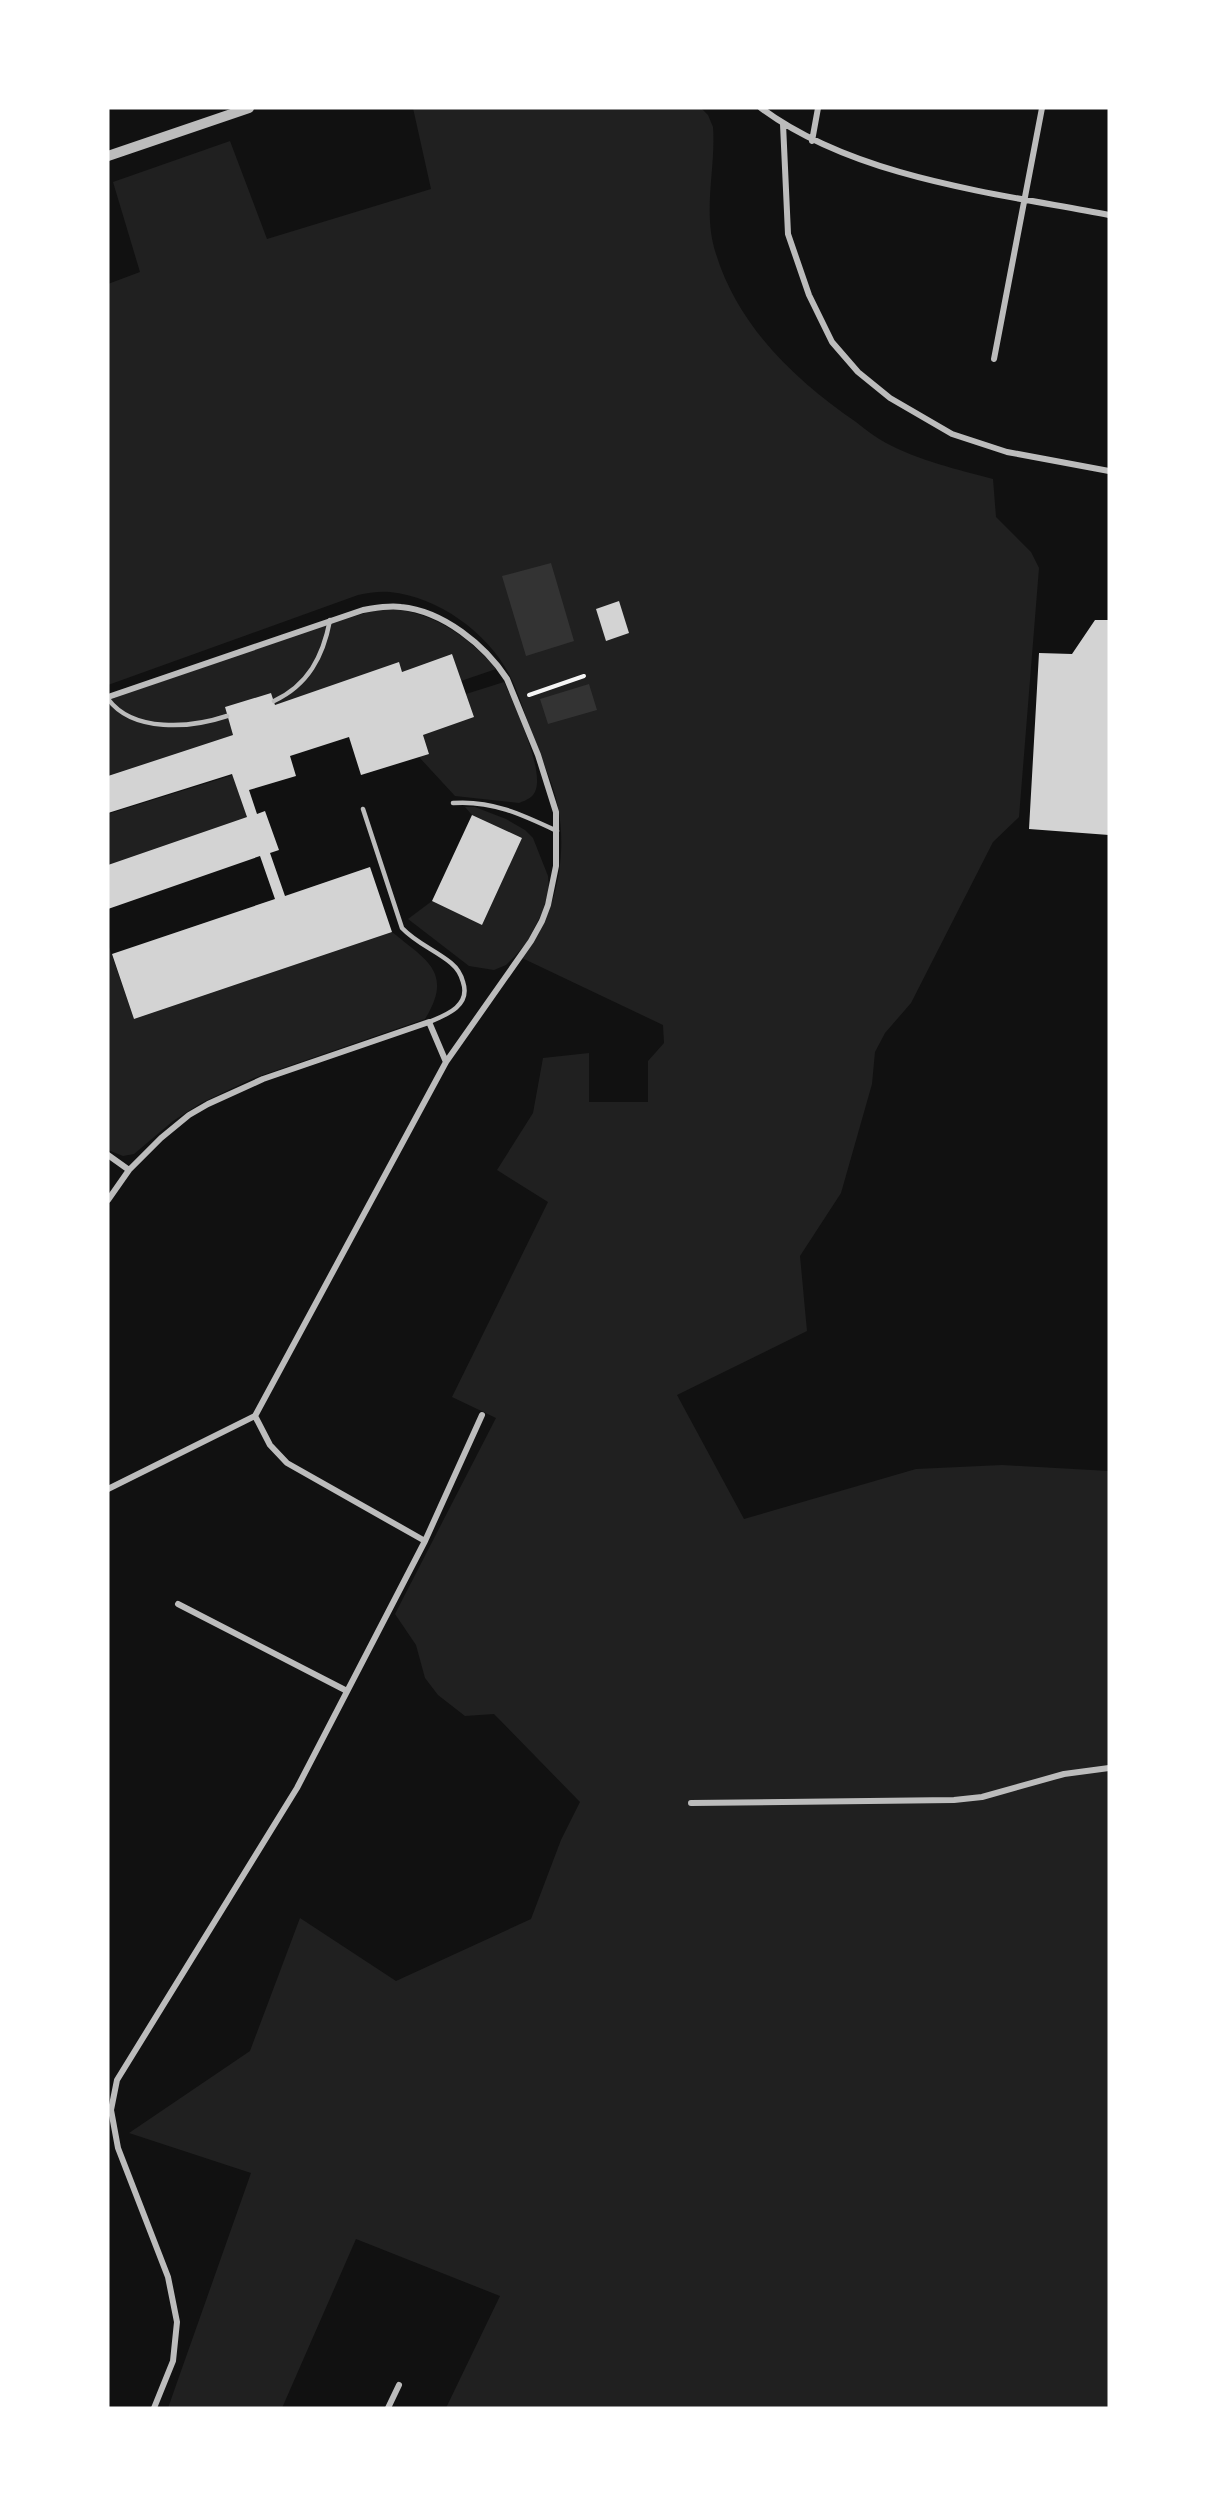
<svg xmlns="http://www.w3.org/2000/svg" width="1217" height="2516" font-family="Inter,sans-serif">
<style>
.green{fill:#202020}
.water{fill:#333}
.building{fill:#d3d3d3}
.lines{fill:none;stroke-linecap:round;stroke-linejoin:round}
.path{stroke:#f5f5f5;stroke-width:4}
.service{stroke:#bcbcbc;stroke-width:4.5}
.minor{stroke:#bcbcbc;stroke-width:6}
.tertiary{stroke:#bcbcbc;stroke-width:10}
</style>
<rect width="100%" height="100%" fill="#111"/>
<path class="green" d="M413 108H701L708 115 713 127C716 169 702 212 716 254 738 326 795 380 856 422 865 429 875 437 886 443 917 460 959 470 993 479L996 517 1031 552 1039 568 1019 817 993 842 911 1003 885 1033 875 1052 872 1084 841 1193 800 1256 807 1331 677 1395 744 1519 916 1469 1002 1465 1109 1471V2408H446L500 2296 356 2239 282 2408H168L251 2173 129 2133 250 2051 300 1918 396 1981 531 1919 561 1840 580 1802 494 1714 465 1716 438 1695 425 1678 416 1645 395 1614 496 1418 452 1397 548 1202 497 1170 533 1113 543 1058 589 1053V1102H648V1061L664 1043 663 1025 522 958C555 918 568 859 558 807 553 782 541 758 532 734 525 715 519 693 509 674 487 632 438 597 390 592 379 591 368 593 358 595L108 685V284L140 272 113 182 230 141 267 239 431 189Z
M386 609C429 609 470 637 496 669L461 681 452 654 402 672 275 705 271 693 225 707 233 735 108 776V700L320 627 365 613Z
M504 682C514 704 543 767 536 789 534 797 527 800 519 803L455 796 419 757 429 753 423 735 474 717 466 694Z
M233 775 247 817 108 865V814Z
M465 807H475L506 819 525 830 533 838 548 876 549 890 542 913 527 942 515 956 506 965 494 970 469 966 408 919 432 901 482 925 522 838 472 815Z
M392 932C426 960 454 972 425 1019L254 1078 201 1103 173 1121 134 1154 123 1156 108 1150V944L134 1019Z"/>
<path class="water" d="M551 563 574 641 526 656 502 576Z
M589 684 597 710 548 724 540 699Z"/>
<path class="building" d="M619 601 629 633 606 641 596 609Z
M1095 620H1109V835L1029 829 1039 653 1072 654Z
M452 654 474 717 423 735 429 754 361 775 349 737 290 756 296 776 249 790 257 814 265 811 279 850 270 853 285 896 370 867 392 932 134 1019 112 954 275 899 260 856 108 909V865L247 817 232 774 108 813V776L233 735 225 707 271 693 275 705 399 662 402 672Z
M472 815 522 838 482 925 432 901Z"/>
<g class="lines">
<path class="path" d="M529 695 584 676"/>
<path class="service" d="M108 699C133 733 191 728 227 716
M274 701C308 685 323 657 330 620
M453 803C492 800 523 815 557 831
M363 809 402 928C416 943 435 950 451 963 457 968 461 974 463 982 471 1006 446 1015 429 1022"/>
<path class="minor" d="M761 108C855 178 995 193 1109 215
M783 124 788 234 809 295 832 342 858 372 890 398 952 434 1007 452 1109 471
M812 141 818 108
M994 359 1042 108
M108 697 363 610C376 608 388 605 401 607 443 611 485 645 507 679L538 755 556 812V866L548 905 542 921 531 941 446 1062 255 1416 108 1489
M108 1155 129 1170
M108 1200 129 1170 161 1138 189 1115 208 1104 263 1079 429 1022 446 1062
M255 1416 270 1445 287 1463 425 1541
M178 1604 347 1691
M691 1803 954 1800 982 1797 1064 1774 1109 1768
M154 2408 173 2361 177 2322 168 2277 118 2148 111 2110 117 2080 297 1788 425 1541 482 1415
M388 2408 399 2385"/>
<path class="tertiary" d="M108 156 249 108"/>
</g>
<rect width="1217" height="2516" fill="none" stroke="#ffffff" stroke-width="219"/>
</svg>
